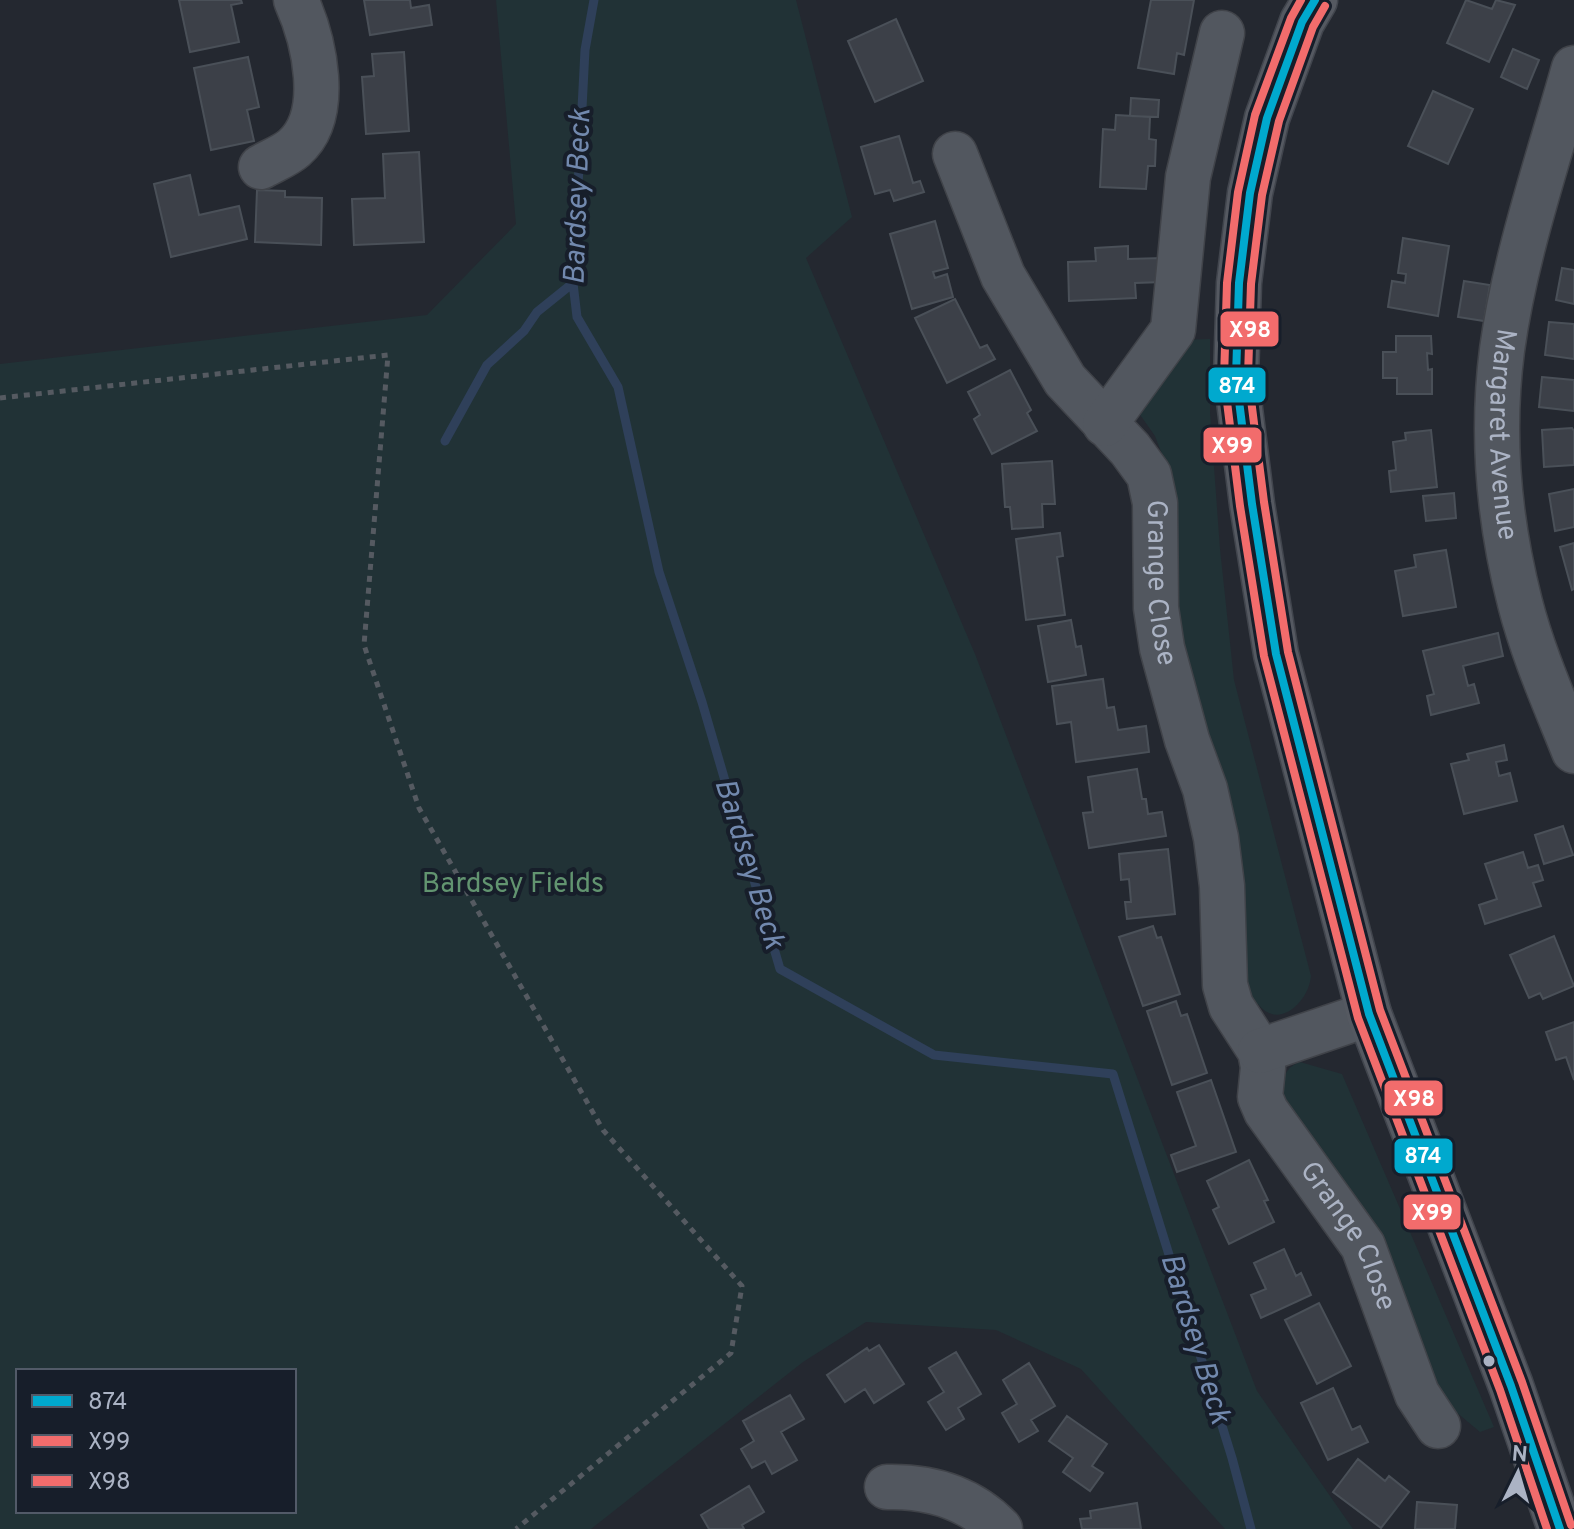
<svg xmlns="http://www.w3.org/2000/svg" width="1574" height="1529" font-family="Overpass,sans-serif">
<style>
.green{fill:#213236;fill-rule:evenodd}
.lines{fill:none;stroke-linecap:round;stroke-linejoin:round}
.stream{stroke:#2f405a;stroke-width:9}
.building{fill:#3c4048;stroke:#4a5058;stroke-width:2}
.minor-casing{stroke:#404349;stroke-width:47}
.major-casing{stroke:#41454d;stroke-width:47}
.path{stroke:#555a61;stroke-width:5;stroke-dasharray:6 6;stroke-linecap:butt}
.minor{stroke:#52575f;stroke-width:44}
.major{stroke:#555961;stroke-width:44}
.bus-1-casing{stroke:#171e2a;stroke-width:14}
.bus-2-casing{stroke:#171e2a;stroke-width:14}
.bus-3-casing{stroke:#171e2a;stroke-width:14}
.bus-1{stroke:#00a9ce;stroke-width:8}
.bus-2{stroke:#f26c6c;stroke-width:8}
.bus-3{stroke:#f26c6c;stroke-width:8}
.bus-dot{fill:#abb3c4;stroke:#171e2a;stroke-width:3}
.labels{text-anchor:middle;dominant-baseline:central;stroke-width:8;stroke-linejoin:round;paint-order:stroke}
.street-label{font-size:28px;fill:#abb3c4;stroke:#171e2a}
.park-label{font-size:28px;fill:#629470;stroke:#171e2a}
.water-label{font-size:30px;font-style:italic;fill:#7289ae;stroke:#171e2a}
.line-badge{stroke:#171e2a;stroke-width:3}
.badge-label{font-size:22px;text-anchor:middle;font-weight:bold;fill:#fff}
</style>
<rect width="100%" height="100%" fill="#242830"/>
<path class="green" d="M496 0H796L852 217 806 258 975 654 1257 1391 1353 1529H1225L1081 1369 996 1330 866 1322 803 1362 591 1529H0V364L427 315 516 224ZM18 1371H294V1511H18Z
M1210 339V412L1220 549 1234 680 1311 976C1309 1001 1279 1031 1258 1004L1250 1007 1181 678 1165 462 1155 436 1136 409 1185 340Z
M1300 1062 1342 1074 1494 1427 1480 1432 1455 1411 1438 1389 1282 1111C1282 1091 1278 1070 1300 1062Z"/>
<g class="lines">
<path class="stream" d="M594 0 585 50 573 283 577 317 618 387 659 572 702 702 780 969 934 1055 1113 1074 1232 1458 1251 1529
M445 441 487 365 524 331 537 312 573 283"/>
</g>
<path class="building" d="M179 0H241L242 3 231 5 239 42 190 52Z
M364 0H410L411 8 429 5 432 25 370 35Z
M1151 0H1194L1184 55 1177 53 1174 74 1138 68Z
M1466 0 1492 9 1496 0 1515 5 1489 62 1447 43Z
M896 19 923 81 875 102 848 41Z
M1513 49 1539 60 1527 89 1501 77Z
M404 52 409 131 366 134 362 77 374 76 372 54Z
M248 57 259 107 247 110 254 141 211 150 194 68Z
M1433 91 1473 109 1448 164 1408 146Z
M1131 98 1159 100 1158 117 1130 116Z
M1116 115 1150 117 1149 139 1156 140 1155 166H1148L1146 189 1100 187 1103 129 1115 130Z
M899 136 913 183 920 181 924 192 894 201 890 190 875 194 861 147Z
M419 152 424 242 354 245 352 199 385 198 383 154Z
M190 175 199 215 239 206 247 239 171 257 154 184Z
M257 190 285 191V197L322 198 321 245 255 242Z
M935 221 948 268 933 272 935 278 947 274 953 297 912 309 890 234Z
M1403 238 1449 246 1438 316 1388 307 1392 281 1405 283 1406 274 1398 273Z
M1128 246V259L1162 258 1163 282 1135 283 1136 298 1069 301 1068 262 1096 261 1095 248Z
M1562 268 1574 270V304L1556 300Z
M1464 281 1490 285 1484 321 1458 317Z
M955 299 980 348 987 345 995 359 947 383 915 318Z
M1549 322 1574 324V359L1545 355Z
M1396 336H1431L1432 354 1427 353 1428 370 1432 369V394H1397V378H1383V352H1396Z
M1010 370 1031 410 1027 413 1037 431 992 454 974 419 980 415 968 392Z
M1542 377 1574 380V411L1539 407Z
M1572 428 1574 431V465L1544 467 1542 430Z
M1431 430 1437 487 1391 492 1389 471 1396 470 1393 442 1406 440 1405 433Z
M1052 461 1055 504H1042L1043 527 1012 529 1010 507H1005L1002 464Z
M1574 489V527L1555 531 1549 494Z
M1454 493 1456 518 1426 521 1423 496Z
M1060 533 1063 556 1057 557 1065 615 1026 620 1016 539Z
M1574 543V589L1572 590 1560 547Z
M1446 550 1456 607 1403 616 1395 571 1416 567 1414 555Z
M1071 620 1076 647 1081 646 1086 675 1048 682 1038 626Z
M1498 633 1503 656 1463 666 1468 686 1474 684 1479 703 1431 715 1427 696 1434 694 1423 651Z
M1103 679 1107 708 1114 707 1118 730 1146 726 1149 752 1076 762 1071 722 1057 724 1052 686Z
M1504 745 1507 760 1496 762 1499 776 1510 773 1517 801 1464 814 1451 764 1469 760 1467 754Z
M1137 769 1142 799H1146L1148 814 1162 812 1166 836 1089 848 1083 813 1093 812 1088 777Z
M1563 826 1573 855 1544 864 1535 835Z
M1168 849 1175 914 1127 919 1125 902H1131L1129 879 1121 880 1119 854Z
M1523 852 1528 868 1538 865 1543 880 1533 883 1541 906 1485 924 1479 905 1497 899 1485 864Z
M1153 926 1157 938 1161 937 1180 994 1143 1006 1119 937Z
M1554 936 1574 986 1543 999 1540 993 1529 998 1510 955Z
M1176 1001 1181 1016 1187 1014 1207 1073 1172 1085 1147 1011Z
M1574 1022V1080L1566 1057 1556 1060 1546 1032Z
M1211 1080 1236 1152 1177 1172 1171 1155 1196 1146 1177 1092Z
M1249 1160 1268 1200 1264 1201 1274 1222 1229 1244 1213 1210 1219 1207 1207 1181Z
M1284 1249 1296 1276 1301 1273 1311 1295 1261 1318 1251 1295 1266 1289 1254 1263Z
M1319 1303 1351 1366 1317 1384 1285 1320Z
M879 1345 904 1384 874 1403 865 1389 845 1402 827 1375 867 1348 869 1351Z
M956 1352 981 1394 958 1408 964 1419 946 1430 928 1402 944 1392 929 1368Z
M1029 1363 1055 1406 1031 1420 1038 1431 1019 1442 1002 1413 1017 1404 1003 1380Z
M1333 1388 1352 1430 1360 1426 1368 1442 1328 1460 1301 1403Z
M790 1395 804 1419 781 1432 797 1460 772 1474 765 1461 752 1468 741 1449 754 1441 743 1421Z
M1067 1416 1107 1444 1092 1466 1103 1473 1090 1491 1063 1472 1073 1458 1049 1441Z
M1358 1459 1385 1481 1389 1476 1409 1492 1381 1528 1333 1492Z
M749 1486 764 1512 742 1525 744 1529H709L701 1515Z
M1417 1502 1457 1505 1455 1529H1415Z
M1137 1503 1141 1529H1082L1080 1519 1091 1518 1090 1511Z"/>
<g class="lines">
<g class="minor-casing">
<g id="minor">
<path id="s1" d="M1574 68C1548 161 1515 255 1502 350 1491 435 1499 521 1520 603 1533 654 1555 703 1574 751"/>
<path id="s2" d="M955 154 1003 276 1065 380 1130 449 1149 475 1155 503 1156 608 1162 648 1187 740 1205 789 1216 838 1222 886 1225 985 1231 1006 1260 1051 1263 1067 1260 1097 1266 1111 1363 1246 1417 1394 1438 1426"/>
<path d="M261 167C271 161 285 156 294 148 332 115 314 40 296 0"/>
<path d="M1105 424 1173 330 1188 177 1222 33"/>
<path d="M1260 1051 1369 1014"/>
<path d="M887 1487C930 1486 969 1497 1000 1529"/>
</g>
</g>
<g class="major-casing">
<path id="major" d="M1315 0 1302 22 1267 118 1250 193 1239 283 1236 377 1252 504 1276 654 1369 1014 1511 1386 1560 1529"/>
</g>
<path class="path" d="M0 398 388 355 364 645 419 808 603 1130 742 1286 731 1353 516 1529"/>
<use href="#minor" class="minor"/>
<use href="#major" class="major"/>
<g class="bus-1-casing">
<path id="bus-1" d="M1315 0 1302 22 1267 118 1250 193 1239 283 1236 377 1252 504 1276 654 1369 1014 1511 1386 1560 1529"/>
</g>
<g class="bus-2-casing">
<path id="bus-2" d="M1301 0 1291 18 1255 115 1238 192 1227 283 1224 378 1240 506 1264 656 1358 1018 1500 1390 1547 1529"/>
</g>
<g class="bus-3-casing">
<path id="bus-3" d="M1325 6 1313 27 1279 121 1262 195 1251 284 1248 376 1264 502 1288 652 1380 1010 1522 1382 1571 1525"/>
</g>
<use href="#bus-1" class="bus-1"/>
<use href="#bus-2" class="bus-2"/>
<use href="#bus-3" class="bus-3"/>
</g>
<circle class="bus-dot" cx="1489" cy="1361" r="7"/>
<g class="labels">
<g class="street-label">
<text stroke="none"><textPath href="#s1" startOffset="376">Margaret Avenue</textPath></text>
<text stroke="none"><textPath href="#s2" startOffset="488">Grange Close</textPath></text>
<text stroke="none"><textPath href="#s2" startOffset="1186">Grange Close</textPath></text>
</g>
<g class="park-label">
<text x="513" y="885">Bardsey Fields</text>
</g>
<g class="water-label">
<text transform="translate(579 197) rotate(-88)">Bardsey Beck</text>
<text transform="translate(748 864) rotate(73)">Bardsey Beck</text>
<text transform="translate(1194 1339) rotate(73)">Bardsey Beck</text>
</g>
</g>
<g class="line-badge">
<rect x="1219" y="310" width="61" height="38" rx="8" fill="#f26c6c"/>
<rect x="1207" y="366" width="60" height="38" rx="8" fill="#00a9ce"/>
<rect x="1202" y="426" width="61" height="38" rx="8" fill="#f26c6c"/>
<rect x="1383" y="1079" width="61" height="38" rx="8" fill="#f26c6c"/>
<rect x="1393" y="1137" width="61" height="38" rx="8" fill="#00a9ce"/>
<rect x="1402" y="1193" width="60" height="38" rx="8" fill="#f26c6c"/>
</g>
<g class="badge-label">
<text x="1250" y="337">X98</text>
<text x="1237" y="393">874</text>
<text x="1232" y="453">X99</text>
<text x="1414" y="1106">X98</text>
<text x="1423" y="1163">874</text>
<text x="1432" y="1220">X99</text>
</g>
<rect x="16" y="1369" width="280" height="144" fill="#171e2a" stroke="#525a68" stroke-width="2"/>
<rect x="32" y="1395" width="40" height="12" fill="#00a9ce" stroke="#525a68" stroke-width="2"/>
<text x="88" y="1409" font-size="24" fill="#abb3c4">874</text>
<rect x="32" y="1435" width="40" height="12" fill="#f26c6c" stroke="#525a68" stroke-width="2"/>
<text x="88" y="1449" font-size="24" fill="#abb3c4">X99</text>
<rect x="32" y="1475" width="40" height="12" fill="#f26c6c" stroke="#525a68" stroke-width="2"/>
<text x="88" y="1489" font-size="24" fill="#abb3c4">X98</text>
<g transform="translate(1518 1473) rotate(5)" stroke="#171e2a" stroke-width="6" paint-order="stroke">
<path d="M0-6L14 30L0 20L-14 30Z" fill="#abb3c4"/>
<text y="-12" font-size="22" font-weight="bold" text-anchor="middle" fill="#abb3c4">N</text>
</g>
</svg>
